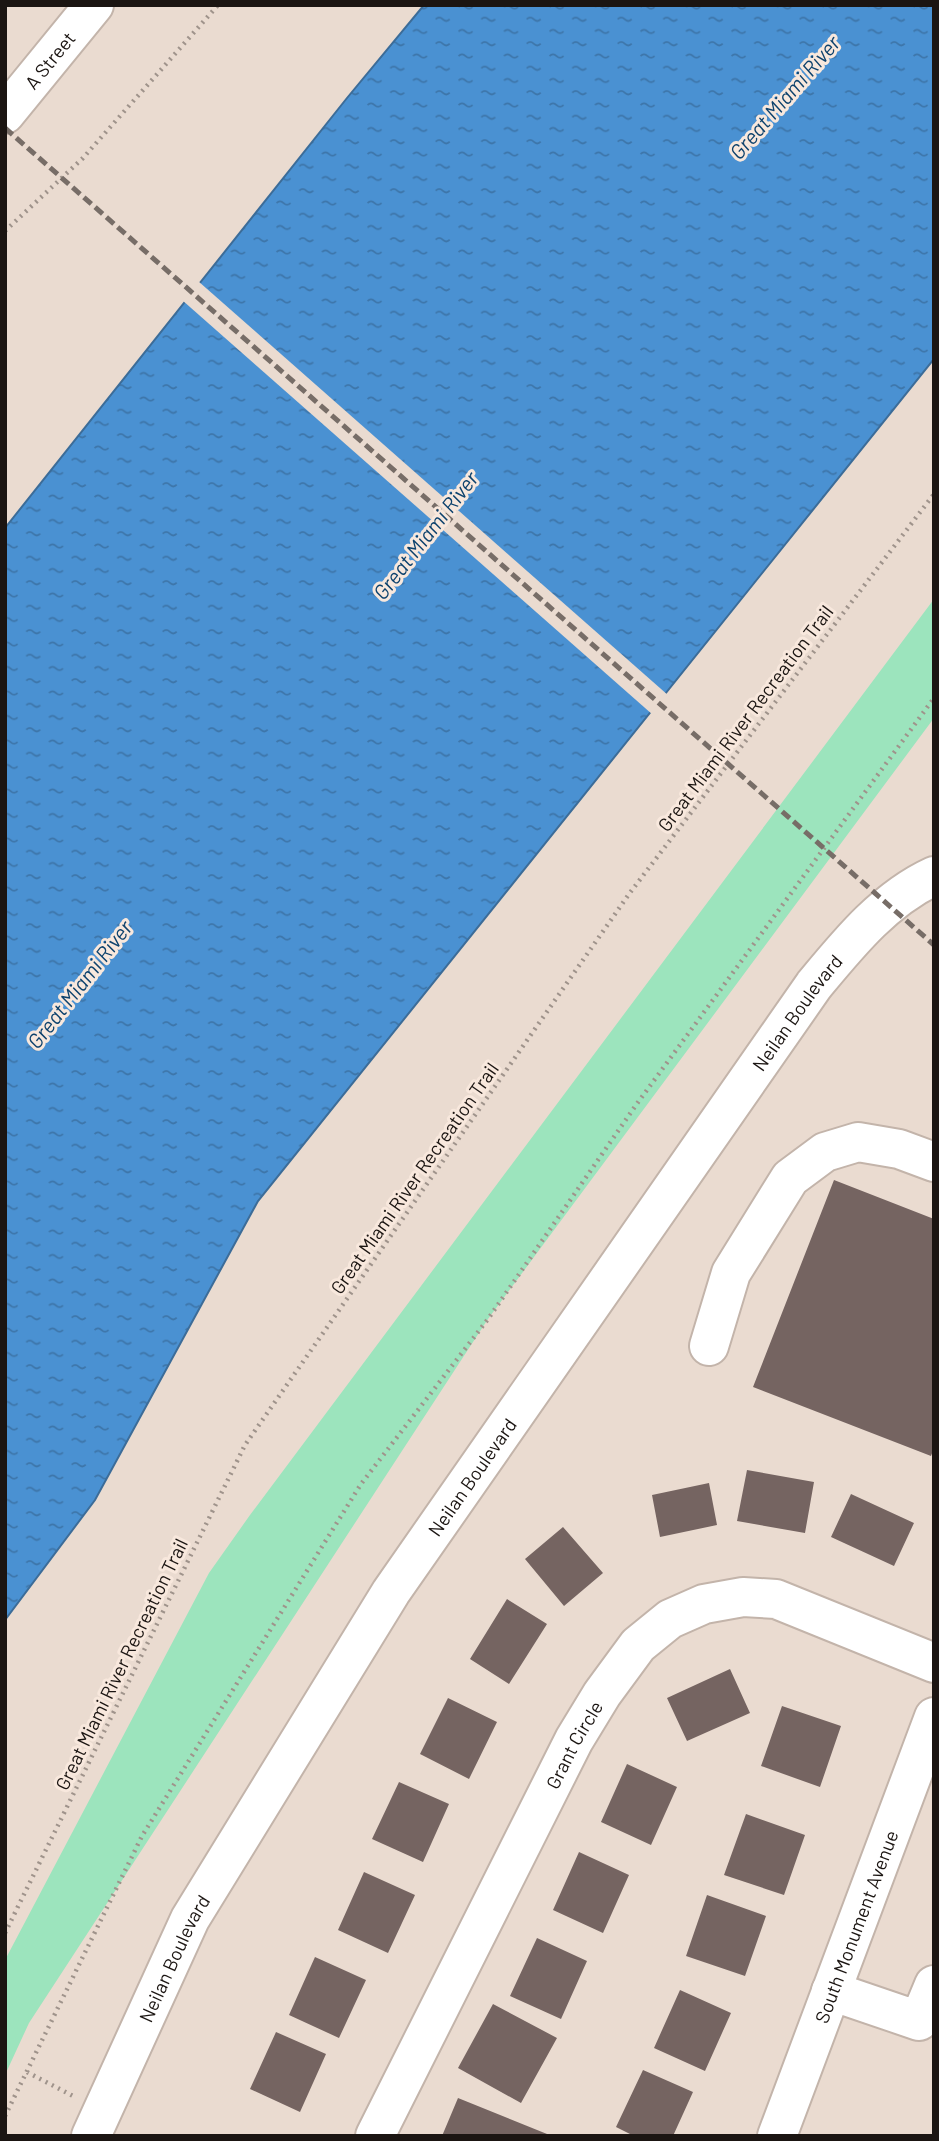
<svg xmlns="http://www.w3.org/2000/svg" width="939" height="2141" font-family="Barlow,sans-serif">
<style>
.grass{fill:#9ce4bd}
.water{fill:url(#water-ripples);stroke:#3c6c98;stroke-width:2}
.pier{fill:#eadbd0}
.building{fill:#756461}
.lines{fill:none;stroke-linecap:round;stroke-linejoin:round}
.minor-casing{stroke:#c3b4aa;stroke-width:42}
.path{stroke:#9f938b;stroke-width:4.5;stroke-dasharray:2 5;stroke-linecap:butt}
.minor{stroke:#fff;stroke-width:38}
.rail{stroke:#776d67;stroke-width:5;stroke-dasharray:10 5;stroke-linecap:butt}
.labels{text-anchor:middle;dominant-baseline:central;stroke-width:6;stroke-linejoin:round;paint-order:stroke}
.street-label{font-size:19px;fill:#1b1512;stroke:#f8e8dd}
.water-label{font-size:21px;font-style:italic;fill:#0d426d;stroke:#f8e8dd}
</style>
<defs>
<pattern id="water-ripples" width="26" height="14" patternUnits="userSpaceOnUse" patternTransform="scale(1.75)"><rect width="26" height="14" fill="#4a91d2"/><path d="M2 4q2-2 4 0t4 0M15 11q2-2 4 0t4 0" fill="none" stroke="#3d75a9"/></pattern>
</defs>
<rect width="100%" height="100%" fill="#eadbd0"/>
<path class="grass" d="M934 599V718L488 1319 29 2023 5 2075V1960L209 1573 250 1515Z"/>
<path class="water" d="M424 5H934V359L258 1201 95 1500 5 1620V528L347 98Z"/>
<path class="pier" d="M198 281 669 696 653 715 182 300Z"/>
<path class="building" d="M834 1180 934 1219V1448L931 1456 753 1387Z
M747 1470 814 1482 805 1533 737 1521Z
M709 1483 717 1525 660 1537 652 1495Z
M851 1494 914 1523 894 1566 831 1537Z
M563 1527 603 1573 564 1606 525 1559Z
M507 1599 547 1624 509 1684 470 1659Z
M730 1669 750 1713 687 1741 667 1698Z
M448 1698 497 1722 469 1779 420 1754Z
M782 1706 841 1726 820 1787 761 1766Z
M627 1764 677 1787 651 1845 601 1822Z
M399 1782 449 1804 423 1862 372 1839Z
M746 1814 805 1835 784 1895 724 1875Z
M579 1852 629 1875 603 1933 553 1910Z
M364 1872 415 1895 388 1953 338 1930Z
M707 1895 766 1916 745 1976 686 1956Z
M537 1938 587 1961 561 2019 510 1996Z
M315 1957 366 1980 339 2038 289 2015Z
M680 1990 731 2013 705 2071 654 2048Z
M493 2004 557 2038 521 2103 458 2068Z
M276 2032 326 2054 300 2112 250 2089Z
M643 2070 693 2092 673 2136H634L616 2127Z
M458 2098 552 2136H442Z"/>
<g class="lines">
<g class="minor-casing">
<g id="minor">
<path id="s1" d="M5 114 94 5"/>
<path d="M709 1346 731 1273 790 1178 825 1152 858 1142 899 1149 934 1162"/>
<path d="M831 1991 919 2021 934 1985"/>
<path id="s2" d="M91 2136 190 1919 391 1592 814 985C848 944 884 899 934 876"/>
<path id="s3" d="M375 2136 574 1740 602 1694 638 1645 670 1619 704 1604 743 1597 776 1599 934 1663"/>
<path id="s4" d="M777 2136 934 1717"/>
</g>
</g>
<path class="path" d="M5 231 83 158 218 5
M5 1933 245 1445 629 894 934 494
M27 2072 73 2096
M5 2116 142 1836 361 1484 488 1319 636 1105 934 698"/>
<use href="#minor" class="minor"/>
<path class="rail" d="M5 128 934 945"/>
</g>
<g class="labels">
<g class="street-label">
<text stroke="none"><textPath href="#s1" startOffset="70">A Street</textPath></text>
<text transform="translate(745 718) rotate(-53)">Great Miami River Recreation Trail</text>
<text stroke="none"><textPath href="#s2" startOffset="1330">Neilan Boulevard</textPath></text>
<text transform="translate(414 1178) rotate(-55)">Great Miami River Recreation Trail</text>
<text stroke="none"><textPath href="#s2" startOffset="763">Neilan Boulevard</textPath></text>
<text transform="translate(121 1664) rotate(-64)">Great Miami River Recreation Trail</text>
<text stroke="none"><textPath href="#s3" startOffset="439">Grant Circle</textPath></text>
<text stroke="none"><textPath href="#s4" startOffset="224">South Monument Avenue</textPath></text>
<text stroke="none"><textPath href="#s2" startOffset="196">Neilan Boulevard</textPath></text>
</g>
<g class="water-label">
<text transform="translate(784 97) rotate(-49)">Great Miami River</text>
<text transform="translate(425 535) rotate(-52)">Great Miami River</text>
<text transform="translate(79 984) rotate(-52)">Great Miami River</text>
</g>
</g>
<rect width="939" height="2141" fill="none" stroke="#1b1512" stroke-width="14"/>
</svg>
